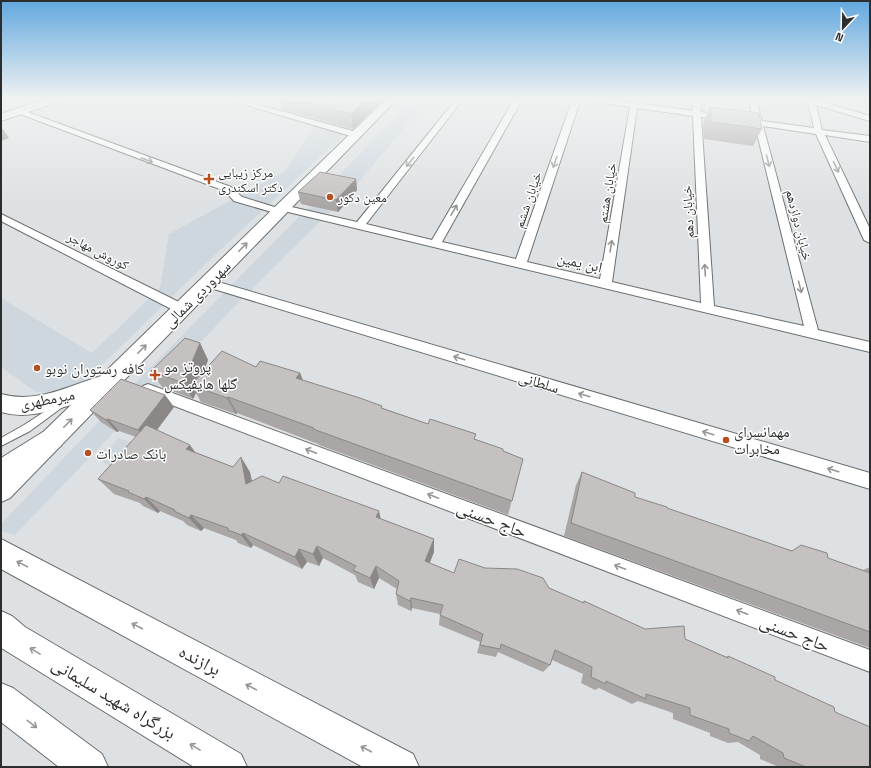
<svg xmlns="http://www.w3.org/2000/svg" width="871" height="768" font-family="'Space Grotesk','Noto Naskh Arabic',sans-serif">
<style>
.built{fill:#ced7de}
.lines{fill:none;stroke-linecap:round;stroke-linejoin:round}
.service-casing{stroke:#6b6e6f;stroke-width:2}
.minor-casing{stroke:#6b6e6f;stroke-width:2}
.secondary-casing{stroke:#6b6e6f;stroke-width:2}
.primary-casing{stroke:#6b6e6f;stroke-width:2}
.trunk-casing{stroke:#6b6e6f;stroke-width:2}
.service{fill:#fff;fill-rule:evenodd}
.minor{fill:#fff;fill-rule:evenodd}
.secondary{fill:#fff;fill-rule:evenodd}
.primary{fill:#fff;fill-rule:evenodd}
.trunk{fill:#fff;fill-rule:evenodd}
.wall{fill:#a9a6a5}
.shaded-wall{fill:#8a8786}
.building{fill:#c5c1c0;stroke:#8a8786}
.oneway{stroke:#969696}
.poi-dot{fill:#b54f22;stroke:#fff;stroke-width:1.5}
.labels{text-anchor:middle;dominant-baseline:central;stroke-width:3;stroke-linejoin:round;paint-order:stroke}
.far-poi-label{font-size:13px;fill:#2c2e2e;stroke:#fff;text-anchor:start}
.far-street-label{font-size:13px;fill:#2c2e2e;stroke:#fff}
.street-label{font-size:15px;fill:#2c2e2e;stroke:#fff}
.poi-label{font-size:15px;fill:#2c2e2e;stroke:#fff;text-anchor:start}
.near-street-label{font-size:18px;fill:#2c2e2e;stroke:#fff}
</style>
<rect width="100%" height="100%" fill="#dee1e3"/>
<path class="built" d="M383 98 218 252 110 357 74 389 57 393 36 392 1 367V298L92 353 160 288 169 234 285 171 319 122 336 114Z
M413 98H434L404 128 353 189 241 300 15 535 1 531V524L141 377 330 185Z
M118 438 141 445 125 474 95 458 105 449 108 450Z"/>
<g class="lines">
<g class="service-casing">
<path id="service" d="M61 401 64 402 65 404 64 406 30 431 1 446V438L24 425Z"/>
</g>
<g class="minor-casing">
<path id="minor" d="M222 98H234L360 133 361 135 360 137H354Z
M457 98H464L366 224 432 240 515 98H523L442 242 516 259 573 98H581L527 262 600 279 630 107 586 100 583 98H604L631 102V98H639L638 103 693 111 692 98H700L701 112 754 120 748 98H756L762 121 814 128 808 102 801 101V98H810L870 116V121L816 105 822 130 870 136V142L825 135 870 229V243L864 240 816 134 763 126 818 330 870 342V352L284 211 279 214 275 213 234 201 225 191 15 112 16 110H22L231 187 242 197 278 208 283 205 357 222ZM637 108 693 116 701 303 612 282ZM701 117 755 125 804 326 714 306Z
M1 214 187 306 188 309 187 312 182 313 177 312 1 221Z
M208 279 870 473V489L204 286 202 283 204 280Z
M148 384 870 650V672L143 394 140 390 143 386Z"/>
</g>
<g class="secondary-casing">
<path id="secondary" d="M387 98H398L10 498 1 502V473L71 405C48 412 24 419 1 412V394C36 404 69 386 101 376Z
M1 539 413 754 419 767H363L1 569Z"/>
</g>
<g class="primary-casing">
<path id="primary" d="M48 98H65L64 100 1 121V114Z"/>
</g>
<g class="trunk-casing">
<path id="trunk" d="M52 429 61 432 64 439 61 446 10 479 1 482V458L43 432Z
M1 611 12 616 25 627 241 754 247 767H194L3 649 1 648Z
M1 683 13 688 102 754 108 767H59L1 722Z"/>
</g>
<use href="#service" class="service"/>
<use href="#minor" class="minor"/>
<use href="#secondary" class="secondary"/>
<use href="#primary" class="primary"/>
<use href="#trunk" class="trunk"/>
</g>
<path class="wall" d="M280 98H327L329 101 385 98 353 129 283 110Z
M710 107 762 129 753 146 704 139 703 124Z
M356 179 357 190 338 212 301 204 298 192Z
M200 343 208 360 204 371 256 367 300 373 303 380 428 424 475 439 503 451 523 459 508 515 319 445 318 444 237 413 236 414 201 402 196 393 193 399 162 387 151 371Z
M165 395 174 407 157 430 195 452 233 467 250 472 252 481 279 483 381 519 434 539V552L429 563 454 573 485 568 549 588 583 603 584 601 645 629 685 639 726 657 728 656 835 712 870 767H779L760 759V755L738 742 728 743 710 736V733L673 719V713L638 701 632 704 599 688 595 690 581 683 583 674 552 660 550 665 543 672 498 652 496 657 477 653 480 642 439 625 440 614 412 608 411 611 398 605 396 594 397 589 379 578 374 589 358 582 355 575 323 558 319 566 307 562 302 569 253 545 251 548 238 543 236 540 204 528 201 531 187 525 183 521 160 511 158 513 143 506 140 503 114 494 98 479 136 437 119 431 117 432 101 422 90 410Z
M582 472 635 497 792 551 828 558 863 570 870 567V648L564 536 576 485Z"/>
<path class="shaded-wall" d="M368 98H385L353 129 351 114Z
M1 126 9 138 1 141Z
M356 179 357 190 338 212 336 200Z
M200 343 208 360 198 387 191 385 196 393 193 399 183 383Z
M300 373 306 389 296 378Z
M165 395 174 407 148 442 138 430Z
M228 397 237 413 236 414 227 398Z
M108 419 119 431 117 432 106 420Z
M190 445 201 460 186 449Z
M241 457 250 472 255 498 246 484Z
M146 497 160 511 158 513 144 499Z
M379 511 382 524 376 517Z
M191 515 204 528 201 531 189 518Z
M243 533 253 545 251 548 241 535Z
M434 539V552L426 573 425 561Z
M317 546 323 558 319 566 313 554Z
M299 549 307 562 302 569 295 557Z
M376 566 379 578 374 589 370 578Z
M411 598 412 608 411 611 410 601Z"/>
<path class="building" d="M291 98H327L329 101 335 98H368L351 114Z
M710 107 759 113 762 129 711 122Z
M320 172 356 179 336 200 298 192Z
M185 338 200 343 183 383 151 371Z
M222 351 256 367 260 361 300 373 296 378 360 398 382 406 381 408 428 424 430 419 476 434 474 439 503 449V451L523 459 512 501 313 429 314 428 228 397 227 398 191 385Z
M121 379 165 395 138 430 108 419 106 420 90 410Z
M146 425 190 445 186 449 233 467 241 457 246 484 262 476 279 483 283 476 379 511 376 517 434 539 425 561 454 573 459 559 485 568 517 569 543 578 549 588 584 603V601L645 629 684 626 685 639 728 658V656L775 677V680L834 707 835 712 870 727V767H806L784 758 783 753 753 736 749 741 729 733V729L690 715V708L646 694V699L606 681V684L591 677 592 667 555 650 550 665 501 644 500 649 480 645 483 634 440 615 443 605 411 598 410 601 396 594 399 581 376 566 370 578 353 570 356 566 317 546 313 554 299 549 295 557 243 533 241 535 228 530V528L191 515 189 518 174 511 175 510 146 497 144 499 128 492 129 491 98 479Z
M582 472 635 493V497L667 507V508L792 551 801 545 827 553 828 558 870 573V632L571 523Z"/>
<defs><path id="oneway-shaft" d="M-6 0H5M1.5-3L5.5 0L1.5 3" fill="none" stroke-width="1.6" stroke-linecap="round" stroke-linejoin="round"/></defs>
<g class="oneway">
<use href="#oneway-shaft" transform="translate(147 160) rotate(20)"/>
<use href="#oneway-shaft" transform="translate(768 161) rotate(76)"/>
<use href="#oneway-shaft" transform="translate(410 162) rotate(129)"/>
<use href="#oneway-shaft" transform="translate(555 162) rotate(109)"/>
<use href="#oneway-shaft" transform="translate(836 167) rotate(65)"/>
<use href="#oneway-shaft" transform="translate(454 210) rotate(-60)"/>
<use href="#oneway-shaft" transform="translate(611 246) rotate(-81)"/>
<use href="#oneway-shaft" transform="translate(243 247) rotate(-45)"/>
<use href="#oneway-shaft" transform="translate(705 270) rotate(-93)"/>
<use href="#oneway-shaft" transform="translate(800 287) rotate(76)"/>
<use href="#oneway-shaft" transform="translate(142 349) rotate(-45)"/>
<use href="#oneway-shaft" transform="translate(459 358) rotate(-163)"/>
<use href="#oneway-shaft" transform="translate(584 395) rotate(-163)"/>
<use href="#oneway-shaft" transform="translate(68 423) rotate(-45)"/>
<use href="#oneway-shaft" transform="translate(708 433) rotate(-163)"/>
<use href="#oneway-shaft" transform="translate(311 451) rotate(-159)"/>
<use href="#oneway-shaft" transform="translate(833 470) rotate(-163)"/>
<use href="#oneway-shaft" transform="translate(433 496) rotate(-159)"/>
<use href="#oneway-shaft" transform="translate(22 564) rotate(-152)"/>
<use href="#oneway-shaft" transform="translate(620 567) rotate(-159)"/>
<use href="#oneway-shaft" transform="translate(742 612) rotate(-159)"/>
<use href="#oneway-shaft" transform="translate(137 626) rotate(-152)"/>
<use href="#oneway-shaft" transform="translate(35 651) rotate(-149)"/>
<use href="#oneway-shaft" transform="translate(251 687) rotate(-152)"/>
<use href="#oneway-shaft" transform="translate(32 724) rotate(38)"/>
<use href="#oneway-shaft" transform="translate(195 747) rotate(-149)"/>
<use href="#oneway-shaft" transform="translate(366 749) rotate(-152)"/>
</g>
<linearGradient id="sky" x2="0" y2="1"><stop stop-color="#61a8de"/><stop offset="0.48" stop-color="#f0f2f2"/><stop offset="1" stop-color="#f0f2f2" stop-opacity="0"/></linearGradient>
<rect width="871" height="206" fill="url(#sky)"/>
<g class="poi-dot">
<path d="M207 173h4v4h4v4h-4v4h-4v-4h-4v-4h4z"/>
<circle cx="330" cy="197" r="4"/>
<circle cx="37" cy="368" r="4"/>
<path d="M153 369h4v4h4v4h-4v4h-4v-4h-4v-4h4z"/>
<circle cx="726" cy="440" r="4"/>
<circle cx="88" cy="453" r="4"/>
</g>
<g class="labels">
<g class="far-poi-label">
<text x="218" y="172">مرکز زیبایی<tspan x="218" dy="15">دکتر اسکندری</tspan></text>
<text x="338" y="197">معین دکور</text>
</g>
<g class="far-street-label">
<text transform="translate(607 193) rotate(-81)">خیابان هشتم</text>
<text transform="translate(528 200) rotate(-71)">خیابان ششم</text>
<text transform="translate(688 212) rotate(-93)">خیابان دهم</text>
<text transform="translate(799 225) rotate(76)">خیابان دوازدهم</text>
<text transform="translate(98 251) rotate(27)">کوروش مهاجر</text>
</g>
<g class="street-label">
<text transform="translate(580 262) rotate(13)">ابن یمین</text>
<text transform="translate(197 294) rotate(-45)">سهروردی شمالی</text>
<text transform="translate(539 382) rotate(17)">سلطانی</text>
<text transform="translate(47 399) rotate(-11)">میرمطهری</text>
</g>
<g class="poi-label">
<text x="164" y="366">پروتز مو<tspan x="164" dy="17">گلها هایفیکس</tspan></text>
<text x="45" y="368">کافه رستوران نوبو</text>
<text x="734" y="431">مهمانسرای<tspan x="734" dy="17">مخابرات</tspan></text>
<text x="96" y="453">بانک صادرات</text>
</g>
<g class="near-street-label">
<text transform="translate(492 519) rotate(21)">حاج حسنی</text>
<text transform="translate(795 633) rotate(21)">حاج حسنی</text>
<text transform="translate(200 660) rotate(28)">برازنده</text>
<text transform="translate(114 698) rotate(31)">بزرگراه شهید سلیمانی</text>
</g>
</g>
<rect width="871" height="768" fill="none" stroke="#2c2e2e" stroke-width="4"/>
<g transform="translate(843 28) rotate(202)" stroke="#ffffff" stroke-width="3" paint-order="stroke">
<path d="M0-3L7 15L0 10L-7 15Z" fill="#2c2e2e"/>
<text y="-6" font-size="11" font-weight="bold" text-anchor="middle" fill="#2c2e2e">N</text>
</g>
</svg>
